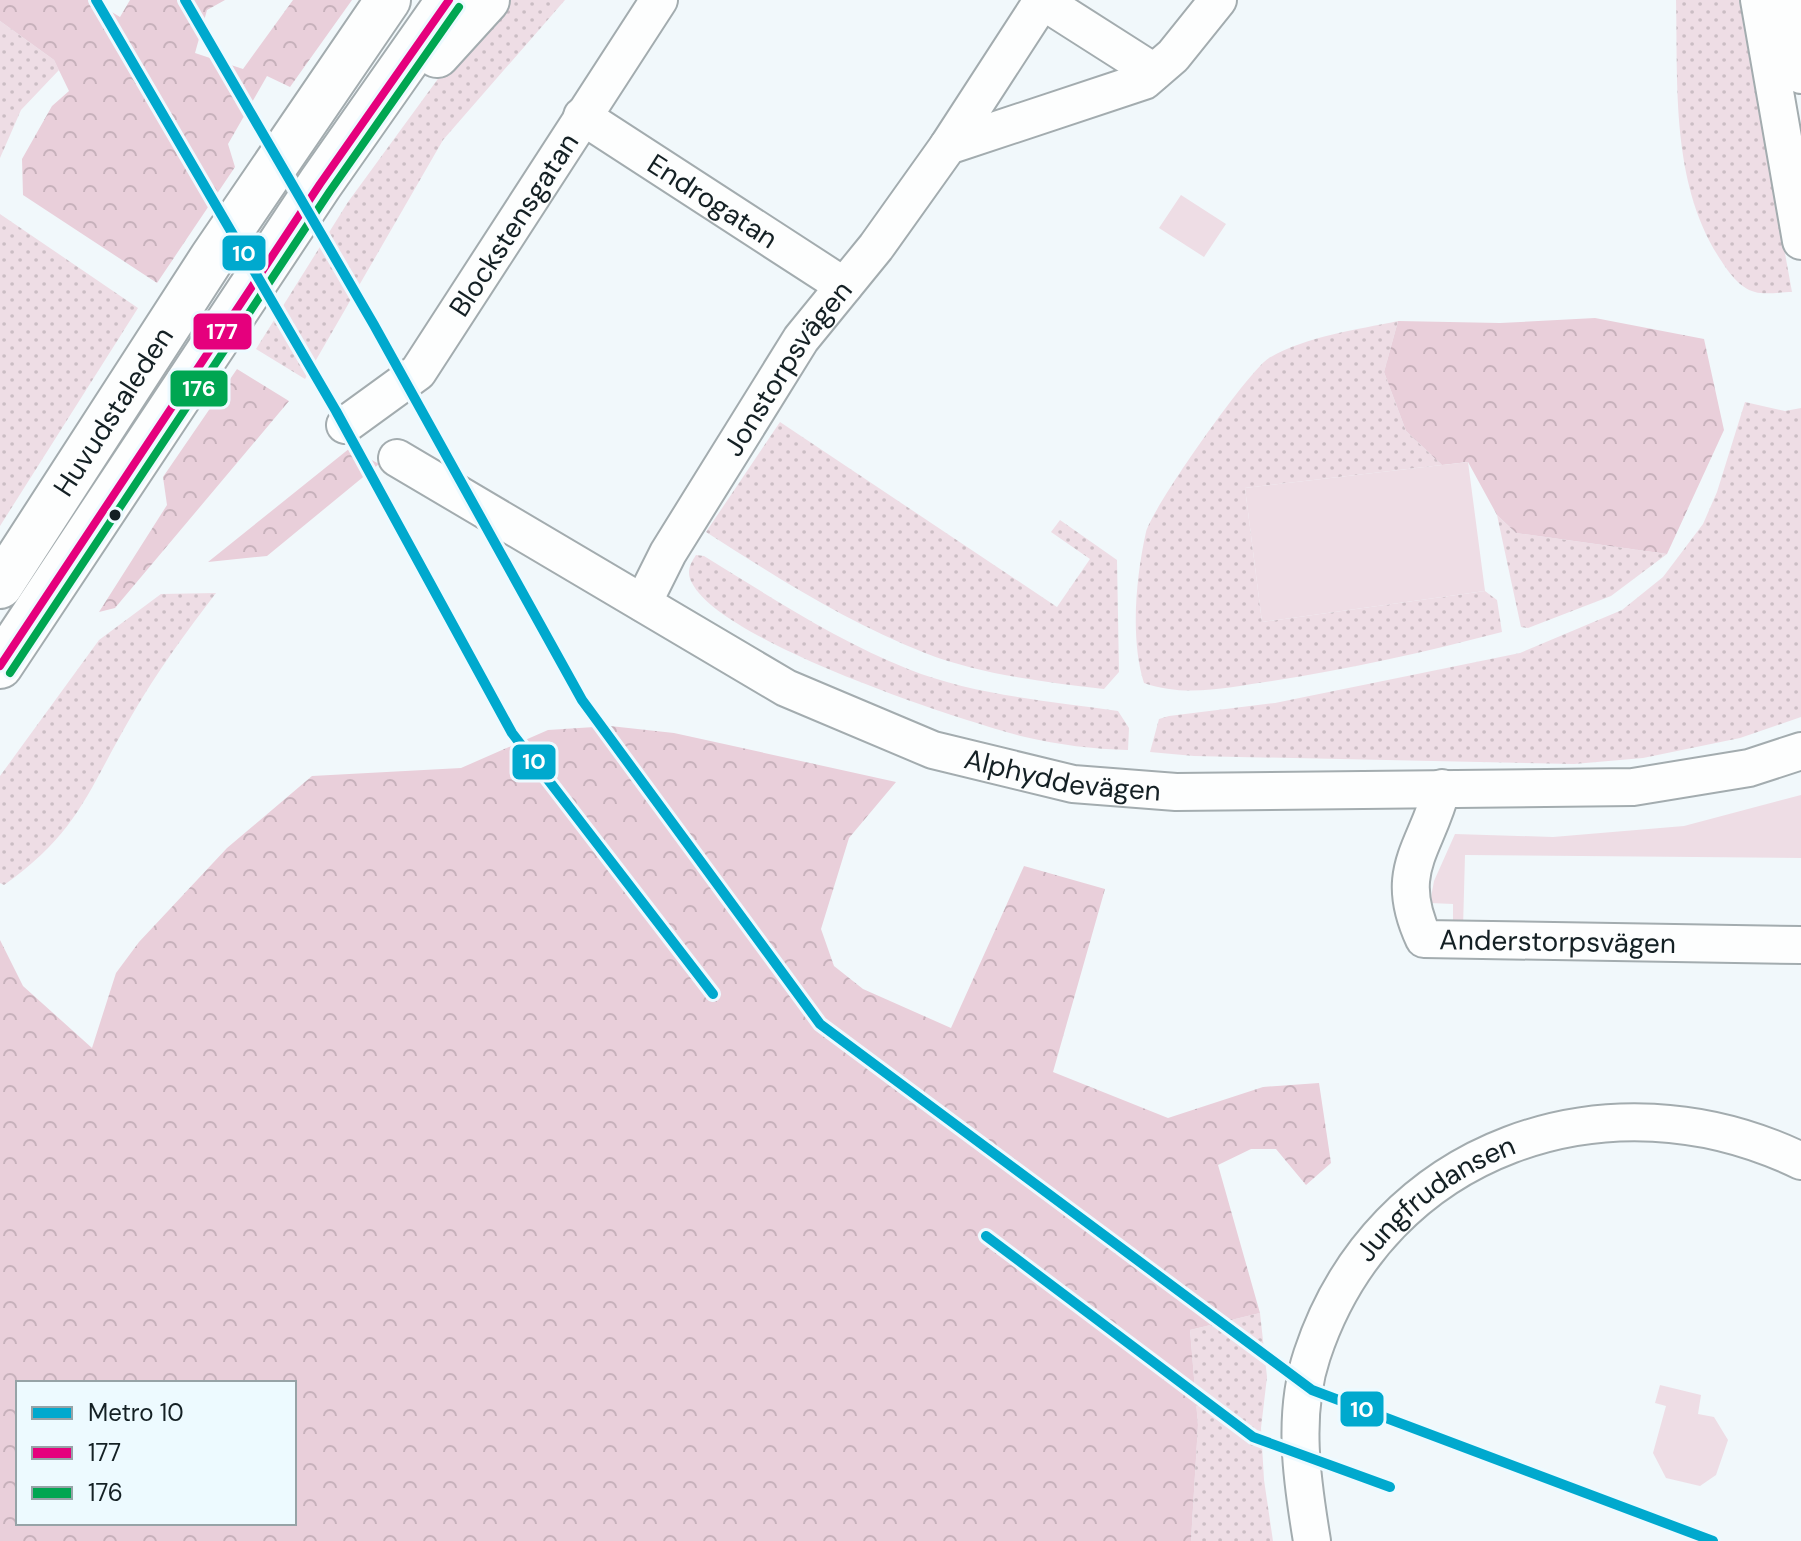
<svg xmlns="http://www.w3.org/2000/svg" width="1801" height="1541" font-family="'DM Sans',sans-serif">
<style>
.grass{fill:url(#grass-dots)}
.forest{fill:url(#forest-crowns);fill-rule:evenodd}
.green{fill:#eedde5}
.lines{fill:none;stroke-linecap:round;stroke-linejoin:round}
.minor-casing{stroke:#a3acaf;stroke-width:40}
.major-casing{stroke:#a3acaf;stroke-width:48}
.minor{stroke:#fdfefe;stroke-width:36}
.major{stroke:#fdfefe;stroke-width:44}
.bus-1-casing{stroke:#edfaff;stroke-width:14}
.bus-2-casing{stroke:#edfaff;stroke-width:14}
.bus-1{stroke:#e5007d;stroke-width:8}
.bus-2{stroke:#00a651;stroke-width:8}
.metro-1-casing{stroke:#edfaff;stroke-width:16}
.metro-1{stroke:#00a9ce;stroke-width:10}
.bus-dot{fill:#142024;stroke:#edfaff;stroke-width:3}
.labels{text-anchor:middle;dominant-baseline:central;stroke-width:8;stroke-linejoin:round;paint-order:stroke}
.street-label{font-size:28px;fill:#142024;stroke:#edfaff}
.line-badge{stroke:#edfaff;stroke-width:3}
.badge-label{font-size:22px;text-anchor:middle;font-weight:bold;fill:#fff}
</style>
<defs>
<pattern id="grass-dots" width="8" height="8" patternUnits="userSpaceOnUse" patternTransform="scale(2)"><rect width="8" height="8" fill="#eedde5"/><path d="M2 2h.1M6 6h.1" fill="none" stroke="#cbbdc4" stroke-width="1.8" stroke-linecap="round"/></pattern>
<pattern id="forest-crowns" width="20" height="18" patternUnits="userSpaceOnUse" patternTransform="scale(2)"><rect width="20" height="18" fill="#e9cfda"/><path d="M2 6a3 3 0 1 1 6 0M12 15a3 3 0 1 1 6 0" fill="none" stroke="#c7b1bb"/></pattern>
</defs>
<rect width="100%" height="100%" fill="#f1f8fb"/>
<path class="grass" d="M511 0H565L443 140 305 379 256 349 348 202 451 61Z
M1676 0H1739L1792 292C1781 292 1765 295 1755 292 1739 288 1728 271 1720 259 1671 183 1678 87 1676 0Z
M0 21 54 60 59 70 21 110 0 158Z
M0 214 138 308 0 526Z
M1398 321 1384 372 1406 431 1442 465 1245 488 1262 622 1485 591 1497 600 1502 632C1425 652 1350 669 1272 681 1229 687 1186 698 1144 683 1130 639 1136 577 1146 532 1152 508 1248 371 1269 358 1307 336 1356 330 1398 321Z
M1745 402 1785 411 1801 408V717L1740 738 1643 758 1574 764 1194 756 1150 752 1159 719 1169 716 1275 703 1520 653 1622 610 1663 577 1703 524 1717 492Z
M780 422 1057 607 1090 559 1051 532 1060 520 1117 560 1119 672 1104 689C1045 682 982 675 925 653 848 623 776 577 706 532Z
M1497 515 1516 533 1667 554 1611 596 1528 628 1521 627Z
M696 555 704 556C769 596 836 640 908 669 973 695 1049 701 1118 711L1129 728 1128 750C1093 749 1059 745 1025 737 958 720 722 642 692 583 686 572 690 564 696 555Z
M216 593C186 632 157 672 132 715 88 790 79 832 4 885L0 883V776L99 640 161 594Z
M1260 1313 1267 1377 1261 1428 1264 1480 1273 1541H1191L1198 1425 1190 1330Z"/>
<path class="forest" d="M0 0H92L120 17 130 0H225L207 10 195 53 243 69 293 0H352L290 87 267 76 228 144 235 167 157 283 23 195 22 159 52 106 69 91 54 60 0 21Z
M1595 318 1704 339 1724 430 1667 554 1516 533 1497 515 1468 462 1442 465 1406 431 1384 372 1398 321 1500 323Z
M237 369 289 401 115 608 99 612 167 505 163 477Z
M350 448 379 464 267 556 208 562Z
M610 726 674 733 896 782 849 838 821 929 834 966 863 989 951 1028 1024 866 1105 889 1053 1072 1168 1118 1263 1087 1319 1083 1331 1163 1306 1185 1276 1149H1251L1218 1165 1260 1313 1190 1330 1198 1425 1191 1541H0V940L23 986 92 1048 116 973 139 942 227 848 312 776 461 768 548 730ZM18 1383H294V1523H18Z"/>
<path class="green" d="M1181 195 1226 224 1204 257 1159 228Z
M1468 462 1485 591 1262 622 1245 488Z
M1801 795V858L1465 855 1463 928 1453 927V904L1430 903 1434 881 1455 834 1553 837 1684 826Z
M1660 1385 1701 1395 1698 1414 1714 1417 1728 1440 1716 1475 1700 1486 1666 1478 1653 1453 1666 1406 1655 1403Z"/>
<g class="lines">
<g class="minor-casing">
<g id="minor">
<path d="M1041 0 1154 72"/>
<path d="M1759 0 1801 241"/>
<path d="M1789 0 1801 75"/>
<path id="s1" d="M582 116 844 286"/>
<path d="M948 146 1042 1"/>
<path id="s2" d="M345 425 418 372 659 0"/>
<path id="s3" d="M397 458 786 688 933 750 1073 784 1176 792 1633 787 1749 768 1801 751"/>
<path id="s4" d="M643 603 668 553 801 339 876 247 948 146 1144 81 1173 56 1218 0"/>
<path id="s5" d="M1442 788C1426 850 1392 870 1424 939L1801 945"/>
<path id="s6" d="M1312 1541C1302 1481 1292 1415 1312 1355 1381 1146 1609 1068 1801 1161"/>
</g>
</g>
<g class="major-casing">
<g id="major">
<path d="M437 55 487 0"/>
<path id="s7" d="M0 586 212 258 388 0"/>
<path d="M0 666 320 184 449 0"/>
</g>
</g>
<use href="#minor" class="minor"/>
<use href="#major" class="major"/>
<g class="bus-1-casing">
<path id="bus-1" d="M0 666 320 184 449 0"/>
</g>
<g class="bus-2-casing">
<path id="bus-2" d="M10 673 330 191 459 7"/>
</g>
<use href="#bus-1" class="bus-1"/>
<use href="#bus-2" class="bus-2"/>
<g class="metro-1-casing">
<path id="metro-1" d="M96 0 336 411 512 733 713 994
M185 0 374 325 582 700 820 1024 1312 1390 1713 1541
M986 1236 1253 1437 1390 1487"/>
</g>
<use href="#metro-1" class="metro-1"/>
</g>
<circle class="bus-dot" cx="115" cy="515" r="7"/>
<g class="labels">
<g class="street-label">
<text stroke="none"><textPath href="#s1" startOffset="156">Endrogatan</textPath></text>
<text stroke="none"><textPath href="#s2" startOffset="266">Blockstensgatan</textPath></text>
<text stroke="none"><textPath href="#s4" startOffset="276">Jonstorpsvägen</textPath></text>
<text stroke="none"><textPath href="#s7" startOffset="208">Huvudstaleden</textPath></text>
<text stroke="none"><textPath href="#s3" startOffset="744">Alphyddevägen</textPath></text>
<text stroke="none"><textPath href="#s5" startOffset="292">Anderstorpsvägen</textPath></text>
<text stroke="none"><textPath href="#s6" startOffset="394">Jungfrudansen</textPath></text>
</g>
</g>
<g class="line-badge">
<rect x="221" y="234" width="46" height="38" rx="8" fill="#00a9ce"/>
<rect x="192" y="312" width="61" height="39" rx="8" fill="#e5007d"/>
<rect x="169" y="369" width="60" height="39" rx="8" fill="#00a651"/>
<rect x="511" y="743" width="46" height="38" rx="8" fill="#00a9ce"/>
<rect x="1339" y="1390" width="46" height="38" rx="8" fill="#00a9ce"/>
</g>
<g class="badge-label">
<text x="244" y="261">10</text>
<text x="222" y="339">177</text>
<text x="199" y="396">176</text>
<text x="534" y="769">10</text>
<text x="1362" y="1417">10</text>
</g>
<rect x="16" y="1381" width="280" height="144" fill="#edfaff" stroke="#96a3a7" stroke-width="2"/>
<rect x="32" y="1407" width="40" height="12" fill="#00a9ce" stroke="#96a3a7" stroke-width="2"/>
<text x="88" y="1421" font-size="24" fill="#142024">Metro 10</text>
<rect x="32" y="1447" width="40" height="12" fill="#e5007d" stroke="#96a3a7" stroke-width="2"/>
<text x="88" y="1461" font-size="24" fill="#142024">177</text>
<rect x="32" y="1487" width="40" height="12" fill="#00a651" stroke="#96a3a7" stroke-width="2"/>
<text x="88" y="1501" font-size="24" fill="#142024">176</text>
</svg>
